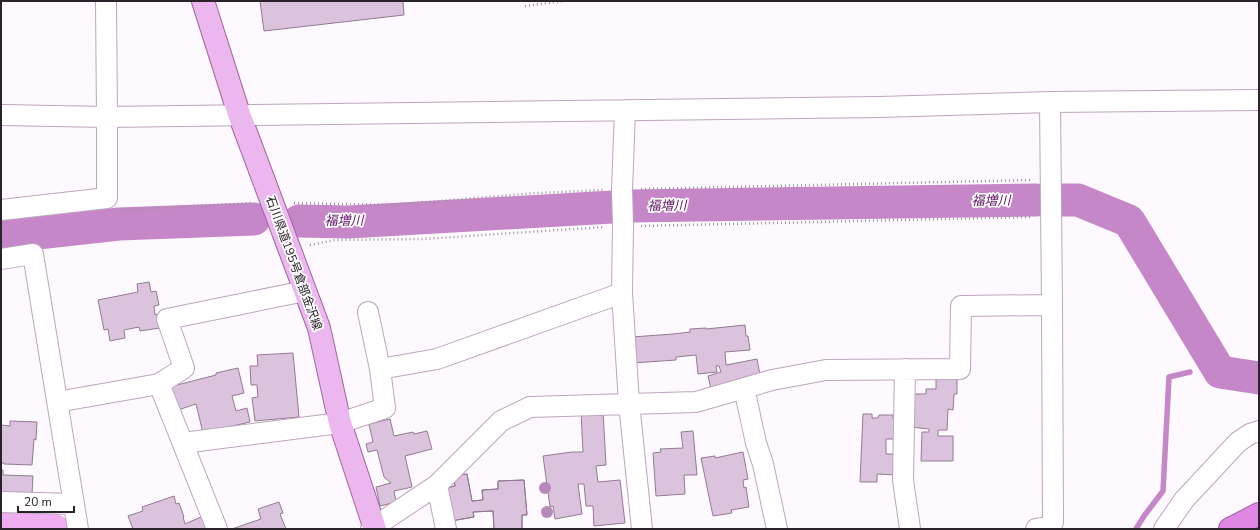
<svg xmlns="http://www.w3.org/2000/svg" width="1260" height="530" font-family="'Nunito Sans','Noto Sans JP',sans-serif">
<style>
.green{fill:#eeaef0}
.lines{fill:none;stroke-linecap:round;stroke-linejoin:round}
.stream{stroke:#c687c8;stroke-width:5.5}
.river{stroke:#c687c8;stroke-width:33}
.building{fill:#dcc3dd;stroke:#927b92}
.minor-casing{stroke:#bda5be;stroke-width:22}
.major-casing{stroke:#a064a2;stroke-width:24}
.highway-casing{stroke:#a064a2;stroke-width:24}
.path{stroke:#9b949b;stroke-width:2.5;stroke-dasharray:1 3;stroke-linecap:butt}
.minor{stroke:#fff;stroke-width:20}
.major{stroke:#ecb7ee;stroke-width:22}
.highway{stroke:#df87e2;stroke-width:22}
.tree{fill:#b58ab8}
.labels{text-anchor:middle;dominant-baseline:central;stroke-width:3.5;stroke-linejoin:round;paint-order:stroke}
.street-label{font-size:12px;fill:#2b222c;stroke:#fff}
.water-label{font-size:13px;font-style:italic;fill:#601264;stroke:#fff}
</style>
<rect width="100%" height="100%" fill="#fef9fe"/>
<path class="green" d="M1 512 58 514 67 519 68 529H1Z"/>
<g class="lines">
<path class="stream" d="M1206 370 1220 372
M1136 529 1144 516 1163 491 1169 377 1190 372"/>
<path class="river" d="M1062 200H1078L1129 221 1220 372 1259 378
M299 221 349 222 630 206 1036 200
M1 237 119 224 254 219"/>
</g>
<path class="building" d="M260 1H403L404 15 264 31Z
M149 282 151 292 156 291 159 305 154 306 155 315 157 314 160 328 140 331 139 327 124 330 125 338 110 341 108 329 104 330 98 300 138 292 137 284Z
M745 325 746 336H748L750 350 725 352 726 365 757 359 760 375 711 389 708 376 721 372 719 366H716L717 372 698 374 696 355 676 357V360L633 363 632 337 673 334 690 332V329L706 328V329Z
M293 353 299 417 255 421 252 398 258 397 257 385H251L250 366H258L257 355Z
M238 368 244 393 232 396 236 411 247 408 250 422 203 433 196 404 178 410 169 387 216 375V373Z
M936 376H957V394H954L953 410 948 409 947 430H938V436H953V461H921L922 432H929V429L910 427 911 394H926V389H936Z
M603 411 606 465 596 466 598 482 620 480 625 523 594 526 593 506H586L584 484H578L582 514 555 519 553 506 550 507 543 456 572 452H583L581 412Z
M863 414H872V418H878L879 415H893V419H898L897 439H886V454H896V475L877 474V482H860Z
M390 419 394 436 413 432 414 434 427 431 432 449 405 456 412 487 394 491 396 502 380 506 376 487 391 483 384 477 377 450 368 452 366 444 373 442 369 424Z
M10 421 37 422 36 440 34 439 32 465 4 464V463H1V425L10 426Z
M693 431 697 475H684L685 494 656 496 653 453 661 452 660 449 683 448 681 432Z
M743 452 748 479 743 480 744 488 746 487 749 507 731 510 732 513 713 516 701 458 715 456V458Z
M1 470H3V475L33 476 32 494 1 493Z
M467 474 472 501 483 500 482 490 498 489V481L524 480 527 515H522V529H494L493 511 473 512 474 517 451 521 446 488 455 486 454 479 459 478V475Z
M467 474 472 501 483 500 482 490 498 489V481L524 480 527 515H522V529H494L493 511 473 512 474 517 451 521 446 488 455 486 454 479 459 478V475Z
M174 496 176 504 179 503 184 517H183L185 524 203 516 211 529H133L128 516 143 511 142 507Z
M279 502 283 513 280 514 286 529H232L261 519 258 509Z"/>
<g class="lines">
<g class="minor-casing">
<path id="minor" d="M625 110 622 190 623 225 622 293 629 403 642 529
M1 115 107 117 106 1
M1 210 107 198V117L879 107 1050 102 1259 100
M1 259 33 254 78 529
M380 369 437 359 622 293
M905 369 903 480 910 529
M159 384 184 368 167 319 305 291
M744 388 756 443 763 464 777 529
M57 402 159 384 217 529
M183 443 340 423 385 408 380 369 368 312
M437 485 446 529
M1 502 74 504
M371 529 437 485 501 421 530 407 696 402 772 380 826 370 960 369 961 306 1052 305 1050 102
M1036 529 1050 527 1053 522 1052 305
M1164 529 1184 500 1238 442 1250 434 1259 431"/>
</g>
<g class="major-casing">
<path id="major" d="M203 1 239 114 319 328 340 423 375 529"/>
</g>
<g class="highway-casing">
<path id="highway" d="M1230 529 1259 514"/>
</g>
<path class="path" d="M525 6 564 1
M641 189 1032 180
M294 203 391 205 536 193 604 190
M122 209 124 210 251 203
M641 226 1032 217
M310 245 335 240 423 239 604 227"/>
<use href="#minor" class="minor"/>
<use href="#major" class="major"/>
<use href="#highway" class="highway"/>
</g>
<g class="tree">
<circle cx="545" cy="488" r="6"/>
<circle cx="547" cy="512" r="6"/>
</g>
<g class="labels">
<g class="street-label">
<text transform="translate(294 263) rotate(70)">石川県道195号倉部金沢線</text>
</g>
<g class="water-label">
<text transform="translate(991 201) rotate(-1)">福増川</text>
<text transform="translate(667 206) rotate(-1)">福増川</text>
<text transform="translate(344 221) rotate(-1)">福増川</text>
</g>
</g>
<rect width="1260" height="530" fill="none" stroke="#2b222c" stroke-width="4"/>
<path d="M18 506v6h56v-6" fill="none" stroke="#2b222c" stroke-width="2"/>
<text x="24" y="506" font-size="12" fill="#2b222c" stroke="#ffffff" stroke-width="3" paint-order="stroke">20 m</text>
</svg>
